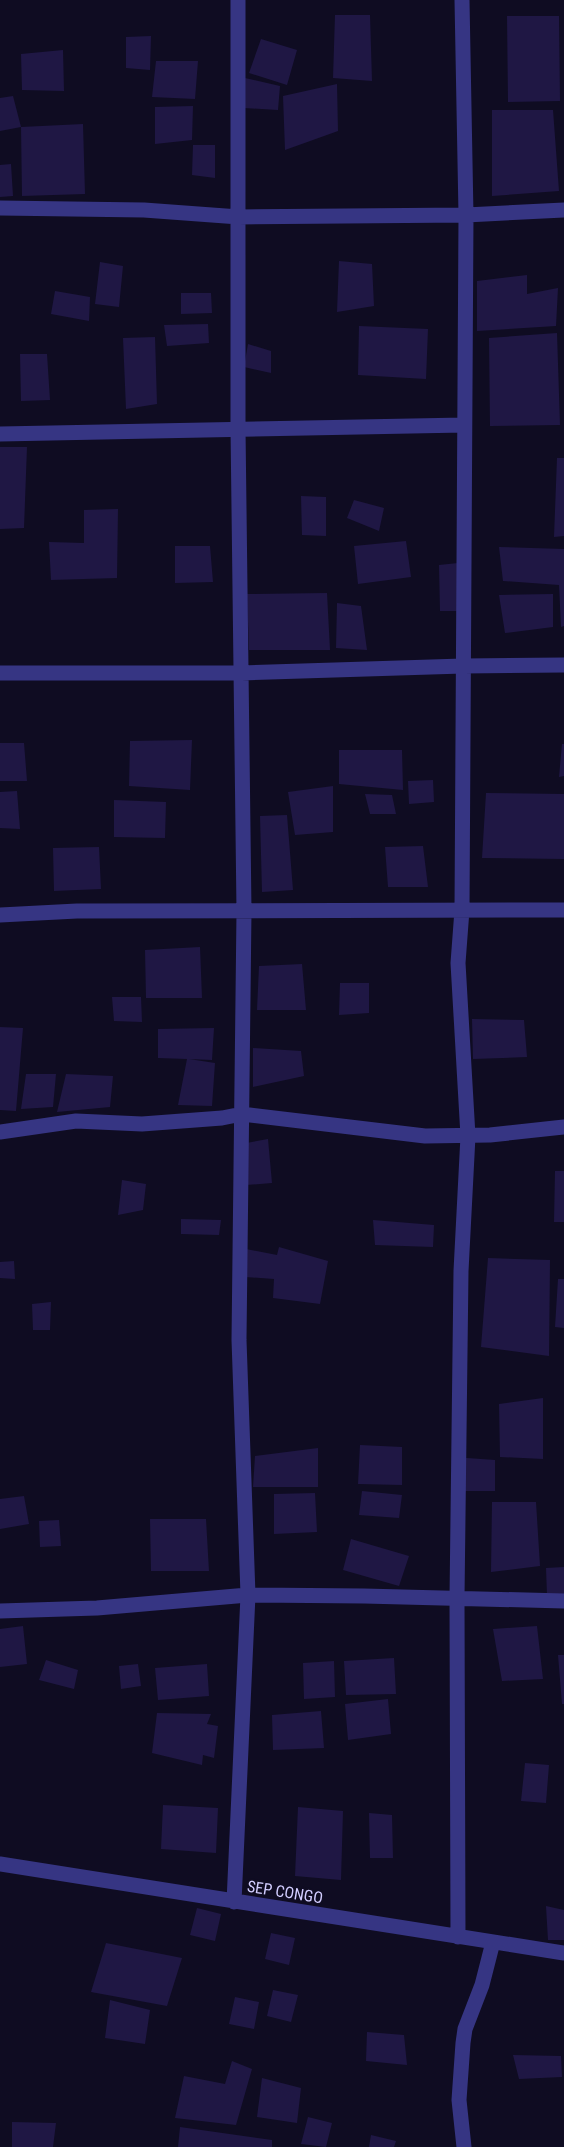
<svg xmlns="http://www.w3.org/2000/svg" width="564" height="2147" font-family="'Roboto Condensed',sans-serif">
<style>
.building{fill:#1f1744}
.lines{fill:none;stroke-linecap:round;stroke-linejoin:round}
.minor{stroke:#363583;stroke-width:15}
.labels{text-anchor:middle;dominant-baseline:central;stroke-width:4.5;stroke-linejoin:round;paint-order:stroke}
.street-label{font-size:16px;fill:#d2cdff;stroke:#0f0c22}
</style>
<rect width="100%" height="100%" fill="#0f0c22"/>
<path class="building" d="M335 15H370L372 81 333 78Z
M507 16H559L560 101 508 102Z
M151 36 150 70 126 68V37Z
M261 39 297 50 287 85 249 73Z
M63 50 64 91 22 90 21 54Z
M156 61H198L195 99 152 97Z
M245 78 280 86 278 110 244 108Z
M337 84 338 131 285 150 283 96Z
M13 96 21 127 0 131V98Z
M193 106 192 140 155 144V107Z
M492 110H553L559 191 492 196Z
M83 124 85 194 22 196 21 127Z
M193 145H215V178L192 175Z
M11 164 13 196 0 197V165Z
M339 261 372 264 374 306 337 312Z
M100 262 123 266 119 307 95 304Z
M527 275V294L558 288 556 326 477 331V281Z
M55 291 90 297 89 321 51 314Z
M181 293H211L212 313 181 314Z
M208 324 209 343 167 346 164 325Z
M359 326 428 329 426 379 358 375Z
M557 333 560 425 490 426 489 338Z
M155 337 157 404 126 409 123 338Z
M248 344 271 351V373L244 367Z
M20 354H47L50 400 21 401Z
M0 447H27L24 528 0 529Z
M557 458H564V536L554 537Z
M301 496 326 497V536L302 535Z
M354 500 384 508 379 531 347 518Z
M118 509 117 578 51 580 49 542 84 543V510Z
M406 541 411 577 358 584 354 546Z
M175 546H210L213 582 175 583Z
M499 547 564 549V626L561 627 559 585 503 581Z
M458 563V611H440L439 565Z
M327 593 330 650H249L247 594Z
M553 594V627L505 633 499 595Z
M337 603 361 606 367 650 336 648Z
M192 740 190 790 129 786 130 741Z
M0 743H24L27 781H0Z
M562 744H564V776L559 777Z
M339 750H402L403 790 339 784Z
M433 780 434 802 409 804 408 781Z
M333 786V832L295 835 288 792Z
M17 791 20 829 0 828V792Z
M486 793 564 794V859L482 858Z
M365 794 392 795 396 814H370Z
M114 800 166 802 165 838 114 837Z
M287 815 293 890 262 892 260 816Z
M423 846 428 887H388L385 847Z
M99 847 101 889 54 891 53 848Z
M200 947 202 998H146L145 950Z
M302 964 306 1010H257L259 966Z
M340 983H369V1013L339 1015Z
M112 997H141L142 1022 114 1021Z
M472 1019 524 1020 527 1057 473 1059Z
M0 1027 23 1028 16 1111 0 1110Z
M214 1028 212 1060 189 1059 215 1063 212 1106 178 1105 187 1059 158 1058V1029Z
M253 1048 301 1051 304 1076 253 1087Z
M26 1074H56L53 1107 21 1109Z
M66 1074 113 1076 110 1107 57 1112Z
M268 1139 272 1183 246 1185 241 1144Z
M555 1171H564V1222H554Z
M122 1180 146 1184 143 1210 118 1215Z
M181 1219 221 1220 219 1235 181 1234Z
M373 1220 434 1225 433 1247 375 1245Z
M279 1247 328 1261 320 1304 273 1298 274 1279 245 1277 246 1249 277 1255Z
M488 1258 550 1260 549 1356 481 1347Z
M14 1261 15 1279 0 1278V1262Z
M558 1279H564V1328L555 1327Z
M51 1302 50 1330H33L32 1304Z
M543 1398V1459L500 1457 499 1404Z
M360 1445 402 1447V1485L358 1484Z
M318 1448V1487H253L255 1456Z
M453 1457 495 1460V1491H452Z
M362 1491 402 1495 399 1518 359 1515Z
M315 1493 317 1532 274 1534V1494Z
M24 1496 29 1524 0 1529V1499Z
M492 1502H536L540 1566 491 1572Z
M150 1519H206L209 1571H151Z
M59 1520 61 1546 40 1547 39 1521Z
M351 1539 409 1556 399 1586 343 1570Z
M564 1567V1595H547L546 1568Z
M23 1626 27 1664 0 1667V1629Z
M537 1626 543 1679 502 1681 493 1629Z
M558 1655H564V1704H562Z
M394 1658 396 1694 346 1695 344 1661Z
M46 1660 78 1670 74 1689 39 1680Z
M334 1661 335 1697 304 1699 303 1663Z
M138 1664 141 1686 121 1689 119 1666Z
M207 1664 209 1696 158 1700 155 1668Z
M388 1699 391 1734 348 1740 345 1704Z
M321 1711 324 1748 273 1750 272 1715Z
M157 1713 211 1714 207 1724 218 1726 214 1758 203 1755 202 1765 152 1753Z
M525 1763 549 1765 546 1803 521 1801Z
M163 1805 218 1808 216 1853 161 1849Z
M298 1807 343 1811 341 1880 295 1876Z
M369 1813 392 1815 393 1858H370Z
M546 1906 564 1910V1940H548Z
M197 1908 221 1914 215 1941 190 1935Z
M271 1933 295 1938 289 1965 265 1959Z
M106 1943 182 1958 167 2006 91 1992Z
M273 1990 298 1995 291 2022 267 2016Z
M235 1997 259 2002 254 2029 229 2024Z
M110 2000 150 2010 145 2044 105 2038Z
M367 2032 404 2035 407 2065 366 2061Z
M513 2055 561 2056 562 2077 519 2079Z
M232 2061 252 2069 236 2125 175 2118 184 2076 225 2084Z
M262 2078 301 2088 297 2123 257 2117Z
M308 2117 332 2123 326 2147 301 2144Z
M12 2122 56 2123 53 2147H12Z
M180 2127 272 2140V2147H178Z
M371 2135 396 2141 394 2147H369Z"/>
<g class="lines">
<path class="minor" d="M0 208 144 210 239 217 466 215 564 210
M0 434 464 425
M0 673H242L463 666 564 665
M0 915 77 911 564 910
M0 1132 76 1121 142 1124 222 1118 242 1114 425 1136 490 1135 564 1127
M0 1611 97 1608 248 1595 364 1596 564 1601
M0 1864 564 1953
M234 1902 248 1595 239 1340 244 911 238 428V0
M458 1937 457 1598 461 1271 468 1136 458 963 462 910 466 215 462 0
M464 2147 459 2100 463 2043 465 2029 482 1985 493 1942"/>
</g>
<g class="labels">
<g class="street-label">
<text transform="translate(285 1892) rotate(9)">SEP CONGO</text>
</g>
</g>
</svg>
